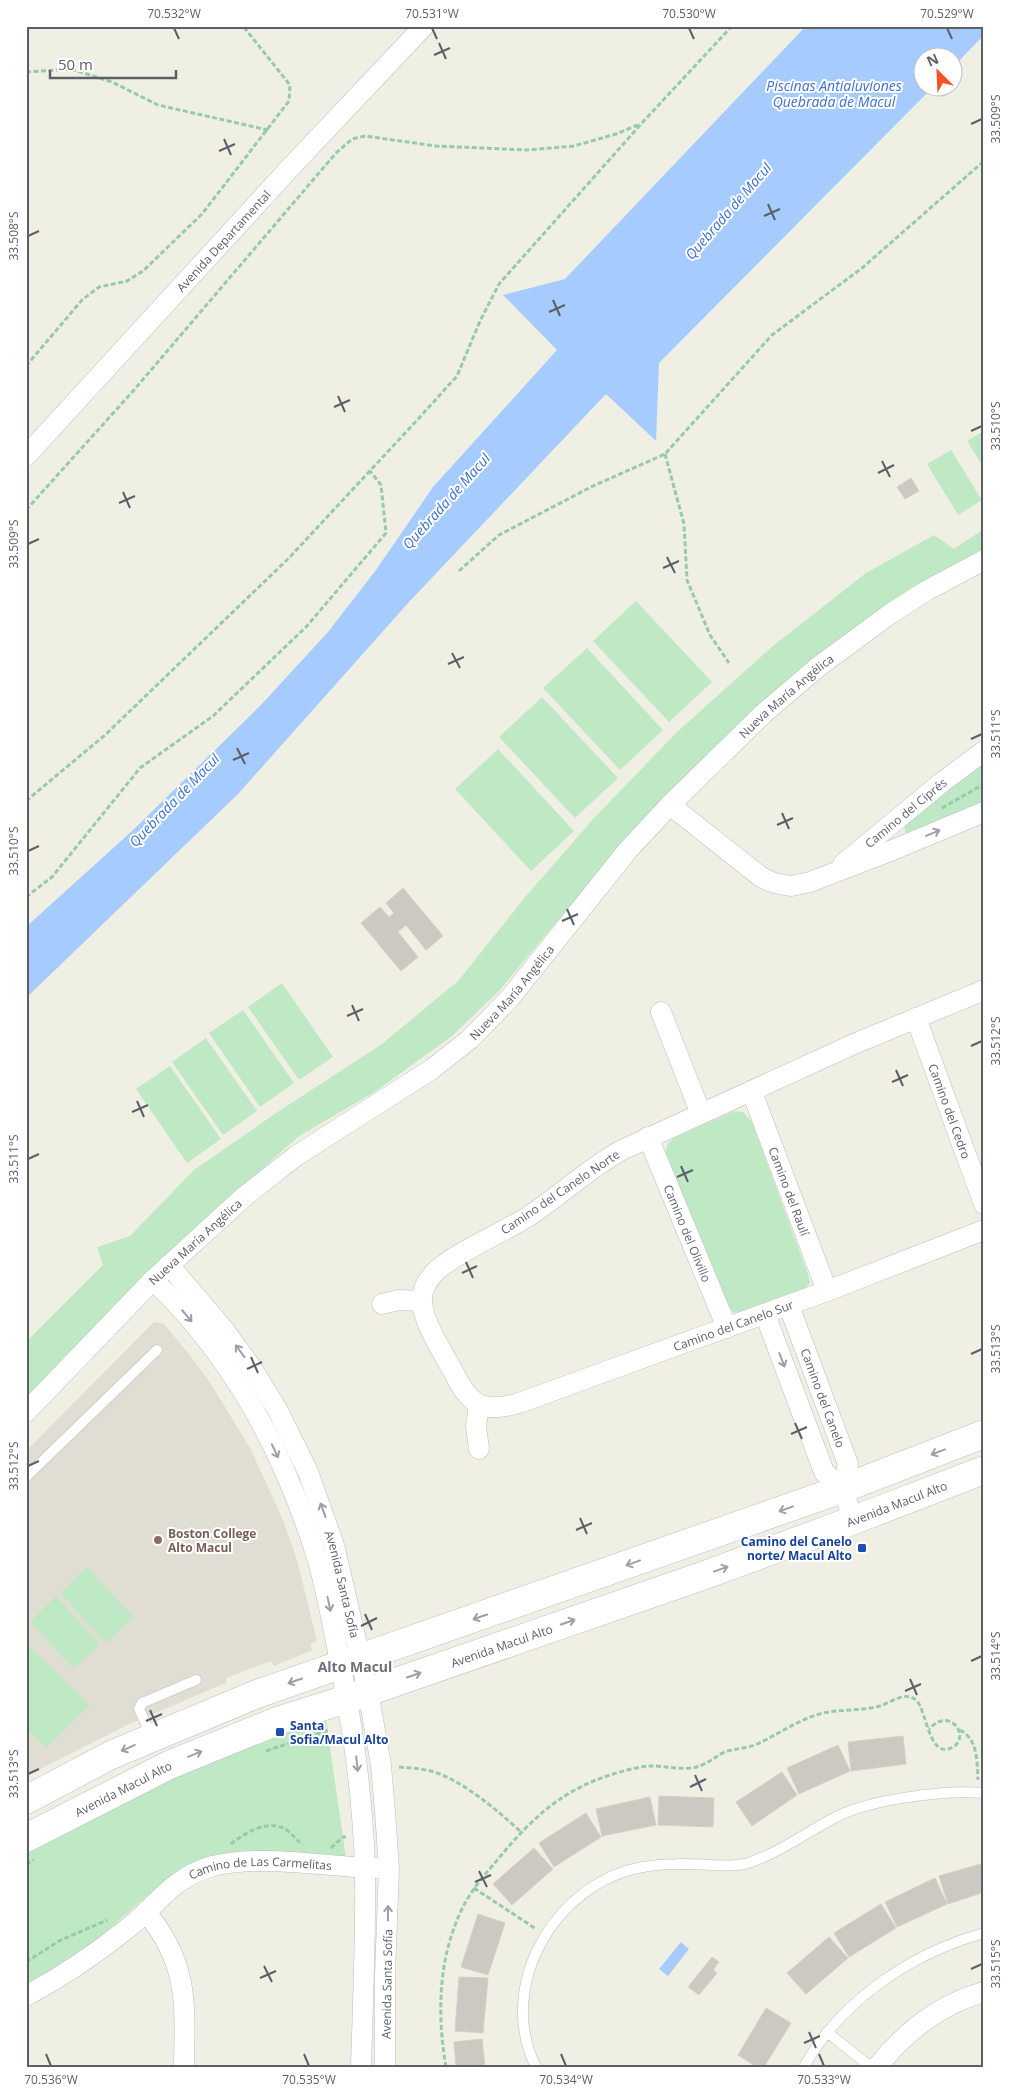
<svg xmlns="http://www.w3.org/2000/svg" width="1010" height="2093" font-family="'Open Sans',sans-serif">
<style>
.education{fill:#e0ded3}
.green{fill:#bfe9c5}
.water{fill:#a5cbff}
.building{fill:#cbc9c1;stroke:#d5d2c2}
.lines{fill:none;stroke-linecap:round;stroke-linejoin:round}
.lane-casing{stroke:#bcbdc4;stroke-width:11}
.street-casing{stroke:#bcbdc4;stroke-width:21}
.secondary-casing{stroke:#bdbfc6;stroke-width:29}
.path{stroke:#97caad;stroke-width:3;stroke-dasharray:5 2.5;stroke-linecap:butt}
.lane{stroke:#fff;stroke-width:10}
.street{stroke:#fff;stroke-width:20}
.secondary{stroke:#fff;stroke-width:28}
.oneway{stroke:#9d9fa3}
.ticks{fill:none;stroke:#5c5f66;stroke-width:2}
.education-dot{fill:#8d6e63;stroke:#fff;stroke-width:2}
.transit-dot{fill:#1a4fb4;stroke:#fff;stroke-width:2}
.labels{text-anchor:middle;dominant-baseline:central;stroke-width:4;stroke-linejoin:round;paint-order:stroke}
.street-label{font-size:12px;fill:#5c5f66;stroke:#fff}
.education-label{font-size:12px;font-weight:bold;fill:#785e54;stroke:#fff;text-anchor:start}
.transit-label{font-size:12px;font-weight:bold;fill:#164399;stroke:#fff;text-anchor:end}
.water-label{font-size:14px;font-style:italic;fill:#3d6fcc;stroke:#fff}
.neighbourhood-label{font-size:14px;font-weight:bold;fill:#6d7178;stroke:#fff}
.neatline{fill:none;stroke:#5c5f66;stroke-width:2}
.ticks-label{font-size:12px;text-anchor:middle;fill:#5c5f66}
</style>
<rect width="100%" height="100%" fill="#f0efe4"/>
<path class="education" d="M154 1322 164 1324 189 1354 211 1384 250 1448 283 1520 297 1560 317 1641 310 1644 312 1650 274 1666 271 1661 226 1678V1683L125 1726 26 1776V1451Z"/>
<path class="green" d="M984 431V468L967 441Z
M951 450 982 500 958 515 927 464Z
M984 529V552L909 589 817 656 667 797 554 925 499 991 452 1036 373 1093 299 1136 201 1223 26 1397V1342L103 1265 97 1247 130 1236 194 1170 276 1113 382 1044 458 981 526 896 595 817 677 732 773 646 866 573 934 535 954 549Z
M636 601 712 682 669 722 593 641Z
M587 648 663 730 620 770 543 688Z
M542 697 618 778 575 818 499 737Z
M498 749 574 831 531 871 455 789Z
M984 762V802L906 835 904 826Z
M282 983 333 1057 299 1080 248 1007Z
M243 1010 294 1083 260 1107 209 1033Z
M206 1038 257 1111 223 1135 172 1062Z
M170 1066 221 1139 187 1163 136 1089Z
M735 1111 743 1112 752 1122 808 1274 810 1283 805 1289 737 1313 733 1312 727 1304 666 1154C666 1145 668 1142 676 1137Z
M87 1567 134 1617 106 1643 60 1593Z
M56 1596 100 1644 74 1669 30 1622Z
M26 1643 90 1705 46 1748 26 1728Z
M325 1713 346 1858 254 1851 240 1852 184 1868 163 1882 84 1951 26 1984V1847L123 1798Z"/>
<path class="water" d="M806 26H984V35L953 67 952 58H922V88H932L659 363 656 441 606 394 409 602 238 794 26 998V927L132 831 260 706 328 632 376 570 433 487 557 350 503 295 565 279Z
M681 1942 689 1949 668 1976 659 1969Z"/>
<path class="building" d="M911 478 919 491 905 499 897 487Z
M403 888 443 936 426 950 406 925 398 932 418 957 401 971 361 923 380 907 389 917 394 913 386 903Z
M903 1736 906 1764 851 1771 848 1742Z
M838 1745 850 1771 799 1794 787 1768Z
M782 1772 797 1795 752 1826 736 1802Z
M659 1796 714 1798 713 1827 658 1825Z
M650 1797 656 1825 602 1836 596 1809Z
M586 1813 601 1837 554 1867 539 1843Z
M534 1848 553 1869 512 1905 493 1884Z
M984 1863V1892L948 1904 939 1876Z
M935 1878 947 1904 897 1927 885 1902Z
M881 1904 896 1928 849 1957 834 1933Z
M478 1914 505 1923 488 1975 461 1967Z
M829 1937 848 1958 806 1994 787 1973Z
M712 1957 719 1962 713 1970 717 1973 699 1995 688 1987Z
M459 1977 488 1978 483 2033 455 2031Z
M766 2008 791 2023 764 2067H757L738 2055Z
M482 2039 485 2067H456L454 2042Z"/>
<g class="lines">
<g class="lane-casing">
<path id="lane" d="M26 1477 157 1350
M152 1737 139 1709 142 1703 196 1680
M827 2032 871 2067
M536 2067C495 1985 556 1882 643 1867 665 1863 689 1864 711 1865 724 1865 736 1867 748 1863 779 1853 807 1832 836 1817 871 1799 944 1790 984 1793
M804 2067C841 2000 912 1953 984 1933"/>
</g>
<g class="street-casing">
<g id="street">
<path id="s1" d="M26 456 288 170 424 26"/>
<path d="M670 805 761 877 774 883 791 886 810 882 888 852 984 812"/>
<path id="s2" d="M843 864 941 783 984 751"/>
<path id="s3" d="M984 990 854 1044 622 1150C589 1168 561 1195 529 1216 501 1234 462 1249 437 1270 431 1276 425 1283 423 1292 416 1314 445 1355 455 1375 471 1407 485 1413 519 1403L827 1291 984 1230"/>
<path d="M661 1012 701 1114"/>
<path id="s4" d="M916 1018 984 1204"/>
<path id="s5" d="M752 1092 827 1291"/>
<path id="s6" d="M648 1137 727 1328"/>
<path id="s7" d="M169 1265 225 1331 251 1367 277 1409 308 1472 334 1545 368 1691 381 1765 385 1812 389 1868 385 1974V2067"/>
<path d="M153 1280C233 1356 286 1456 318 1561 328 1596 334 1632 341 1668 354 1734 363 1801 365 1869 366 1935 363 2001 361 2067"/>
<path d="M382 1304 399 1300 421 1301"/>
<path id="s8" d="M789 1306 848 1464 842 1489"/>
<path d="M765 1314 824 1472 842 1489 854 1520"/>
<path d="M479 1405 476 1426 479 1449"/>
<path id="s9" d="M26 1412 153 1280 245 1196 296 1156 432 1069 470 1039 509 999 628 850 670 805 763 714 818 667 890 614 926 591 984 560"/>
<path d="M146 1912C189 1964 185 2004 184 2067"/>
<path id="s10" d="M26 1996C63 1976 96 1954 128 1928 158 1904 173 1877 213 1866 261 1854 326 1867 377 1868"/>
<path d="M877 2067C905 2032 940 2004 984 1992"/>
</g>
</g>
<g class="secondary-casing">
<g id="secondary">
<path d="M26 1800 111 1755 257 1694 842 1489 984 1434"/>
<path id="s11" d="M26 1838 169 1765 280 1720 347 1699 705 1575 854 1520 984 1470"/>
</g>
</g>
<path class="path" d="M26 72 71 69 112 82 158 105 268 130
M26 366 82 300 99 287 127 281 143 271 202 214 289 101 290 85 243 26
M665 454 684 524 687 580 710 635 729 663
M26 510 134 390 336 153 352 139 365 136 436 146 527 150 574 146 616 134 640 124
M459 571 499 535 593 486 665 454 772 335 862 268 984 161
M26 801 105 735 289 558 420 417 457 376 480 321 499 284 642 123 732 26
M942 808 984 784
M26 897 52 877 140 768 213 716 307 626 386 533 381 485 370 471
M960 1730C978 1739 977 1762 978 1780
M266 1751 329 1730
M399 1767C408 1768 417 1768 426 1770 458 1776 497 1810 521 1832
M231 1844C245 1833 270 1817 288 1831 294 1835 296 1841 303 1844
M331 1848 343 1837H346
M26 1864 34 1860
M474 1888 536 1929
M26 1962 59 1941 107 1920
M446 2067C437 2015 438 1960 461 1911 471 1889 489 1870 504 1852 530 1821 558 1795 596 1780 611 1774 632 1768 648 1766 666 1765 688 1773 704 1764 712 1761 717 1755 725 1752 735 1748 746 1749 757 1744 779 1734 799 1719 823 1713 842 1709 862 1711 880 1706 892 1702 906 1690 917 1701 926 1711 929 1754 948 1749 974 1742 952 1704 929 1729"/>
<use href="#lane" class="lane"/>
<use href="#street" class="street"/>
<use href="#secondary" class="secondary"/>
</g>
<defs><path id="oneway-shaft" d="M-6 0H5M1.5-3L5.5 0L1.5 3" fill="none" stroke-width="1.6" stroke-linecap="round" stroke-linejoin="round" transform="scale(1.25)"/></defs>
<g class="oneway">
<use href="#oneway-shaft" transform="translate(933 833) rotate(-23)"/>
<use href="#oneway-shaft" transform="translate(187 1316) rotate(50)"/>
<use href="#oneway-shaft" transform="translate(240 1351) rotate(-126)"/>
<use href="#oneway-shaft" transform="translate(782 1360) rotate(69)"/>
<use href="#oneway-shaft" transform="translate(275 1451) rotate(65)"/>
<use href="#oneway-shaft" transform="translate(938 1452) rotate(159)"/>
<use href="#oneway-shaft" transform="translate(786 1509) rotate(160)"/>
<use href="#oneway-shaft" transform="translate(323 1510) rotate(-110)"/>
<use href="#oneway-shaft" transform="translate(633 1563) rotate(160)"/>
<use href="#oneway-shaft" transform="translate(721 1569) rotate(-20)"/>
<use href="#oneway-shaft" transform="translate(329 1604) rotate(78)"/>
<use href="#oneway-shaft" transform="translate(480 1617) rotate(161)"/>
<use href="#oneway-shaft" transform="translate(568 1622) rotate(-19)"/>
<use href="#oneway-shaft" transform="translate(414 1675) rotate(-19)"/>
<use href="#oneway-shaft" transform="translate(295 1681) rotate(161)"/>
<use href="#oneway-shaft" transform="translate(128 1748) rotate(156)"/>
<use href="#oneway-shaft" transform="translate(195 1754) rotate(-22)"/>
<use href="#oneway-shaft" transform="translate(357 1764) rotate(84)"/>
<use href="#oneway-shaft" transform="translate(388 1913) rotate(-89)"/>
</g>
<path class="ticks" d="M174 28 179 39M432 28 437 39M689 28 694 39M947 28 952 39M439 43 446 59M434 55 450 48M971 124 982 119M224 139 231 155M219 151 235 144M768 204 775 220M764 216 780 209M28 236 39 231M553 300 560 316M549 312 565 305M338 396 345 412M334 407 350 400M971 431 982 426M882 461 890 477M878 473 894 465M123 492 130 508M119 503 135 496M28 544 39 539M667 557 675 573M663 568 679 561M452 653 460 668M448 664 464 657M971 739 982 734M237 748 245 764M233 760 249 753M782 813 789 829M777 825 793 818M28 851 39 846M567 909 574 925M562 921 578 914M352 1005 359 1021M347 1016 363 1009M971 1046 982 1041M896 1070 903 1086M892 1082 908 1075M137 1101 144 1117M132 1112 148 1105M28 1159 39 1154M681 1166 688 1182M677 1177 693 1170M466 1262 473 1278M462 1273 477 1266M971 1354 982 1349M251 1357 258 1373M247 1369 262 1362M795 1423 802 1439M791 1434 807 1427M28 1466 39 1461M580 1518 587 1534M576 1530 592 1523M365 1614 372 1630M361 1626 377 1618M971 1661 982 1656M910 1679 917 1695M905 1691 921 1684M150 1710 157 1726M146 1721 162 1714M28 1774 39 1769M695 1775 702 1791M690 1787 706 1779M479 1871 487 1887M475 1882 491 1875M264 1966 272 1982M971 1969 982 1964M260 1978 276 1971M809 2032 816 2048M804 2043 820 2036M46 2054 51 2066M304 2054 309 2066M561 2054 566 2066M819 2054 824 2066"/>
<circle class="education-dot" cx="158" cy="1540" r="5"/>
<g class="transit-dot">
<rect x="857" y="1543" width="10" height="10" rx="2.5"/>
<rect x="275" y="1727" width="10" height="10" rx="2.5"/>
</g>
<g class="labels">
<g class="street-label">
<text stroke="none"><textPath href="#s1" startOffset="292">Avenida Departamental</textPath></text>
<text stroke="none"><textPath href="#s9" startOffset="1050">Nueva María Angélica</textPath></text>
<text stroke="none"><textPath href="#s2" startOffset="81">Camino del Ciprés</textPath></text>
<text stroke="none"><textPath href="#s9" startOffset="645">Nueva María Angélica</textPath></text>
<text stroke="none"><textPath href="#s4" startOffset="99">Camino del Cedro</textPath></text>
<text transform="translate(560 1192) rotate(-34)">Camino del Canelo Norte</text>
<text stroke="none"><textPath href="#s5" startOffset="106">Camino del Raulí</textPath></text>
<text stroke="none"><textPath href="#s6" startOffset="104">Camino del Olivillo</textPath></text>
<text stroke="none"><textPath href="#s9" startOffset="240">Nueva María Angélica</textPath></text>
<text stroke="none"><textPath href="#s3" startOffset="1041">Camino del Canelo Sur</textPath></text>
<text stroke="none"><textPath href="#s8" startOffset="98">Camino del Canelo</textPath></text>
<text stroke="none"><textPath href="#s11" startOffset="934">Avenida Macul Alto</textPath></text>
<text stroke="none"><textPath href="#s7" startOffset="368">Avenida Santa Sofía</textPath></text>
<text stroke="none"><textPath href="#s11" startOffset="514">Avenida Macul Alto</textPath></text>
<text stroke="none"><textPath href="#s11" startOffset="109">Avenida Macul Alto</textPath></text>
<text stroke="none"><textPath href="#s10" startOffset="276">Camino de Las Carmelitas</textPath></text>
<text transform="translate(387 1984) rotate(-89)">Avenida Santa Sofía</text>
</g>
<g class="education-label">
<text x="168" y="1533">Boston College<tspan x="168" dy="14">Alto Macul</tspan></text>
</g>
<g class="transit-label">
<text x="852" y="1541">Camino del Canelo<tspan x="852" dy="14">norte/ Macul Alto</tspan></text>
<text x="290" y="1725" text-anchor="start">Santa<tspan x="290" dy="14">Sofia/Macul Alto</tspan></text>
</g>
<g class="water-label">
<text x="834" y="85">Piscinas Antialuviones<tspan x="834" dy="16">Quebrada de Macul</tspan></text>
<text transform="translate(728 211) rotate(-49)">Quebrada de Macul</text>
<text transform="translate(446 501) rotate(-48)">Quebrada de Macul</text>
<text transform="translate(174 800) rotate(-46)">Quebrada de Macul</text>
</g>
<g class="neighbourhood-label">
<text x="355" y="1666">Alto Macul</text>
</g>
</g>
<rect width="1010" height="2093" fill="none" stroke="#ffffff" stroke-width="55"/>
<g transform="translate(938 72) rotate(336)"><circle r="24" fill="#ffffff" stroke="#bebfc2"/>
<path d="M0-4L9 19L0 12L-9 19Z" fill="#f65224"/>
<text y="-8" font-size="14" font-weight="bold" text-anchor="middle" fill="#5c5f66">N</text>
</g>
<path d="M50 70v8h126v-8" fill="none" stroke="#5c5f66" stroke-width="2.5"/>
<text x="58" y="70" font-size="15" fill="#5c5f66" stroke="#ffffff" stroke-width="4" paint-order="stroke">50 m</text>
<rect x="28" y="28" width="954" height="2038" class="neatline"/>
<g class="ticks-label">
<text x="174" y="18">70.532°W</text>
<text x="432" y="18">70.531°W</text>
<text x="689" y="18">70.530°W</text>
<text x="947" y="18">70.529°W</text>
<text transform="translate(996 119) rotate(-90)" y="4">33.509°S</text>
<text transform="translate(14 236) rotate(-90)" y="4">33.508°S</text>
<text transform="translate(996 426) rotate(-90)" y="4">33.510°S</text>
<text transform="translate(14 544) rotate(-90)" y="4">33.509°S</text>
<text transform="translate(996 734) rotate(-90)" y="4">33.511°S</text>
<text transform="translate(14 851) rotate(-90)" y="4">33.510°S</text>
<text transform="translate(996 1041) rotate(-90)" y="4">33.512°S</text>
<text transform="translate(14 1159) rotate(-90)" y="4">33.511°S</text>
<text transform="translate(996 1349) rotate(-90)" y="4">33.513°S</text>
<text transform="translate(14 1466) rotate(-90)" y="4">33.512°S</text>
<text transform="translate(996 1656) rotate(-90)" y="4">33.514°S</text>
<text transform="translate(14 1774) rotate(-90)" y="4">33.513°S</text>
<text transform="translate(996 1964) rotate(-90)" y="4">33.515°S</text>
<text x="51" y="2084">70.536°W</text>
<text x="309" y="2084">70.535°W</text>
<text x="566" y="2084">70.534°W</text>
<text x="824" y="2084">70.533°W</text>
</g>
</svg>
